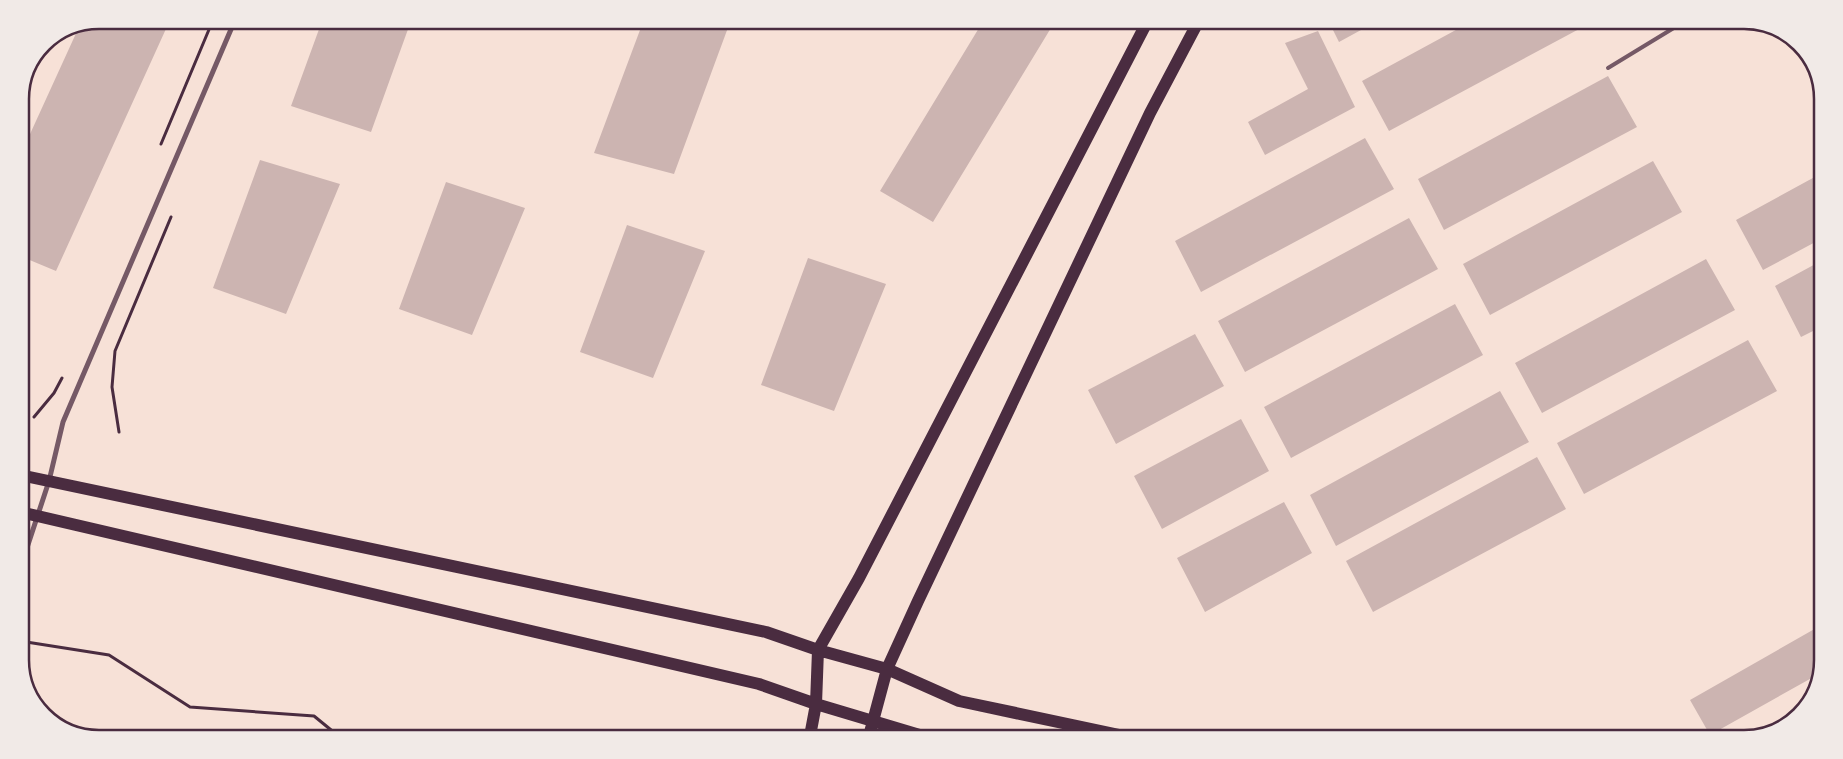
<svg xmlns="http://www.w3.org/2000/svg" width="1843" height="759" font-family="Helvetica,sans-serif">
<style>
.building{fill:#ccb4b1}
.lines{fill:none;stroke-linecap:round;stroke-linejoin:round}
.path{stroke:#4a2c40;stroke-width:3}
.service{stroke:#755966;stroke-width:4}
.minor{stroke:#755966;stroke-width:5}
.primary{stroke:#4a2c40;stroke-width:12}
.rim{fill:none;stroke:#4a2c40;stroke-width:2.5}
</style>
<rect width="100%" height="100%" fill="#f7e1d7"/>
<path class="building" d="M99 20H170L56 271 20 256V156L78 29Z
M322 21H411L371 132 291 106Z
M643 22H730L674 174 594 153Z
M982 23H1054L933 222 880 191Z
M1330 24H1372L1339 42Z
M1465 25H1580L1581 28 1389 131 1362 81Z
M1318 31 1355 107 1265 155 1248 122 1308 89 1285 43Z
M1608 76 1637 127 1444 230 1418 179Z
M1365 138 1394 189 1201 292 1175 241Z
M260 160 340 184 286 314 213 288Z
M1653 161 1682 212 1490 315 1463 264Z
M1822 173 1821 239 1763 270 1736 220Z
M446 182 525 208 472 335 399 309Z
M1409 218 1438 269 1245 372 1218 321Z
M627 225 705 251 653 378 580 352Z
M808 258 886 284 834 411 761 385Z
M1706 259 1735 310 1542 413 1515 363Z
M1821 261V327L1801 337 1775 286Z
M1455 304 1483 355 1291 458 1264 407Z
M1195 334 1224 386 1116 444 1088 390Z
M1748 340 1777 391 1584 494 1557 443Z
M1500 391 1529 442 1336 546 1310 495Z
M1241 419 1269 471 1162 529 1134 476Z
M1537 457 1566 509 1373 612 1346 561Z
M1284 502 1312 553 1205 612 1177 558Z
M1818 627 1817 675 1710 735 1690 700Z"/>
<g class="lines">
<path class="path" d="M161 144 213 20
M34 417 54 393 62 378
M119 432 112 387 115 351 171 217
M20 641 109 655 190 707 314 716 336 734"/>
<path class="service" d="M1608 68 1677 26"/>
<path class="minor" d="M20 569 49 481 63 422 235 20"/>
<path class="primary" d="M20 475 766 632 818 650 887 669 959 701 1129 737
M20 512 759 684 816 704 923 736
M810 736 816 704 818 650 859 578 1146 24
M869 736 887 669 918 601 1150 113 1197 24"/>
</g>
<path d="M0 0H1843V759H0ZM99 29H1744A70 70 0 0 1 1814 99V660A70 70 0 0 1 1744 730H99A70 70 0 0 1 29 660V99A70 70 0 0 1 99 29Z" fill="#f1eae7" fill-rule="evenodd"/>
<path class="rim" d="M99 29H1744A70 70 0 0 1 1814 99V660A70 70 0 0 1 1744 730H99A70 70 0 0 1 29 660V99A70 70 0 0 1 99 29Z"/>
</svg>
